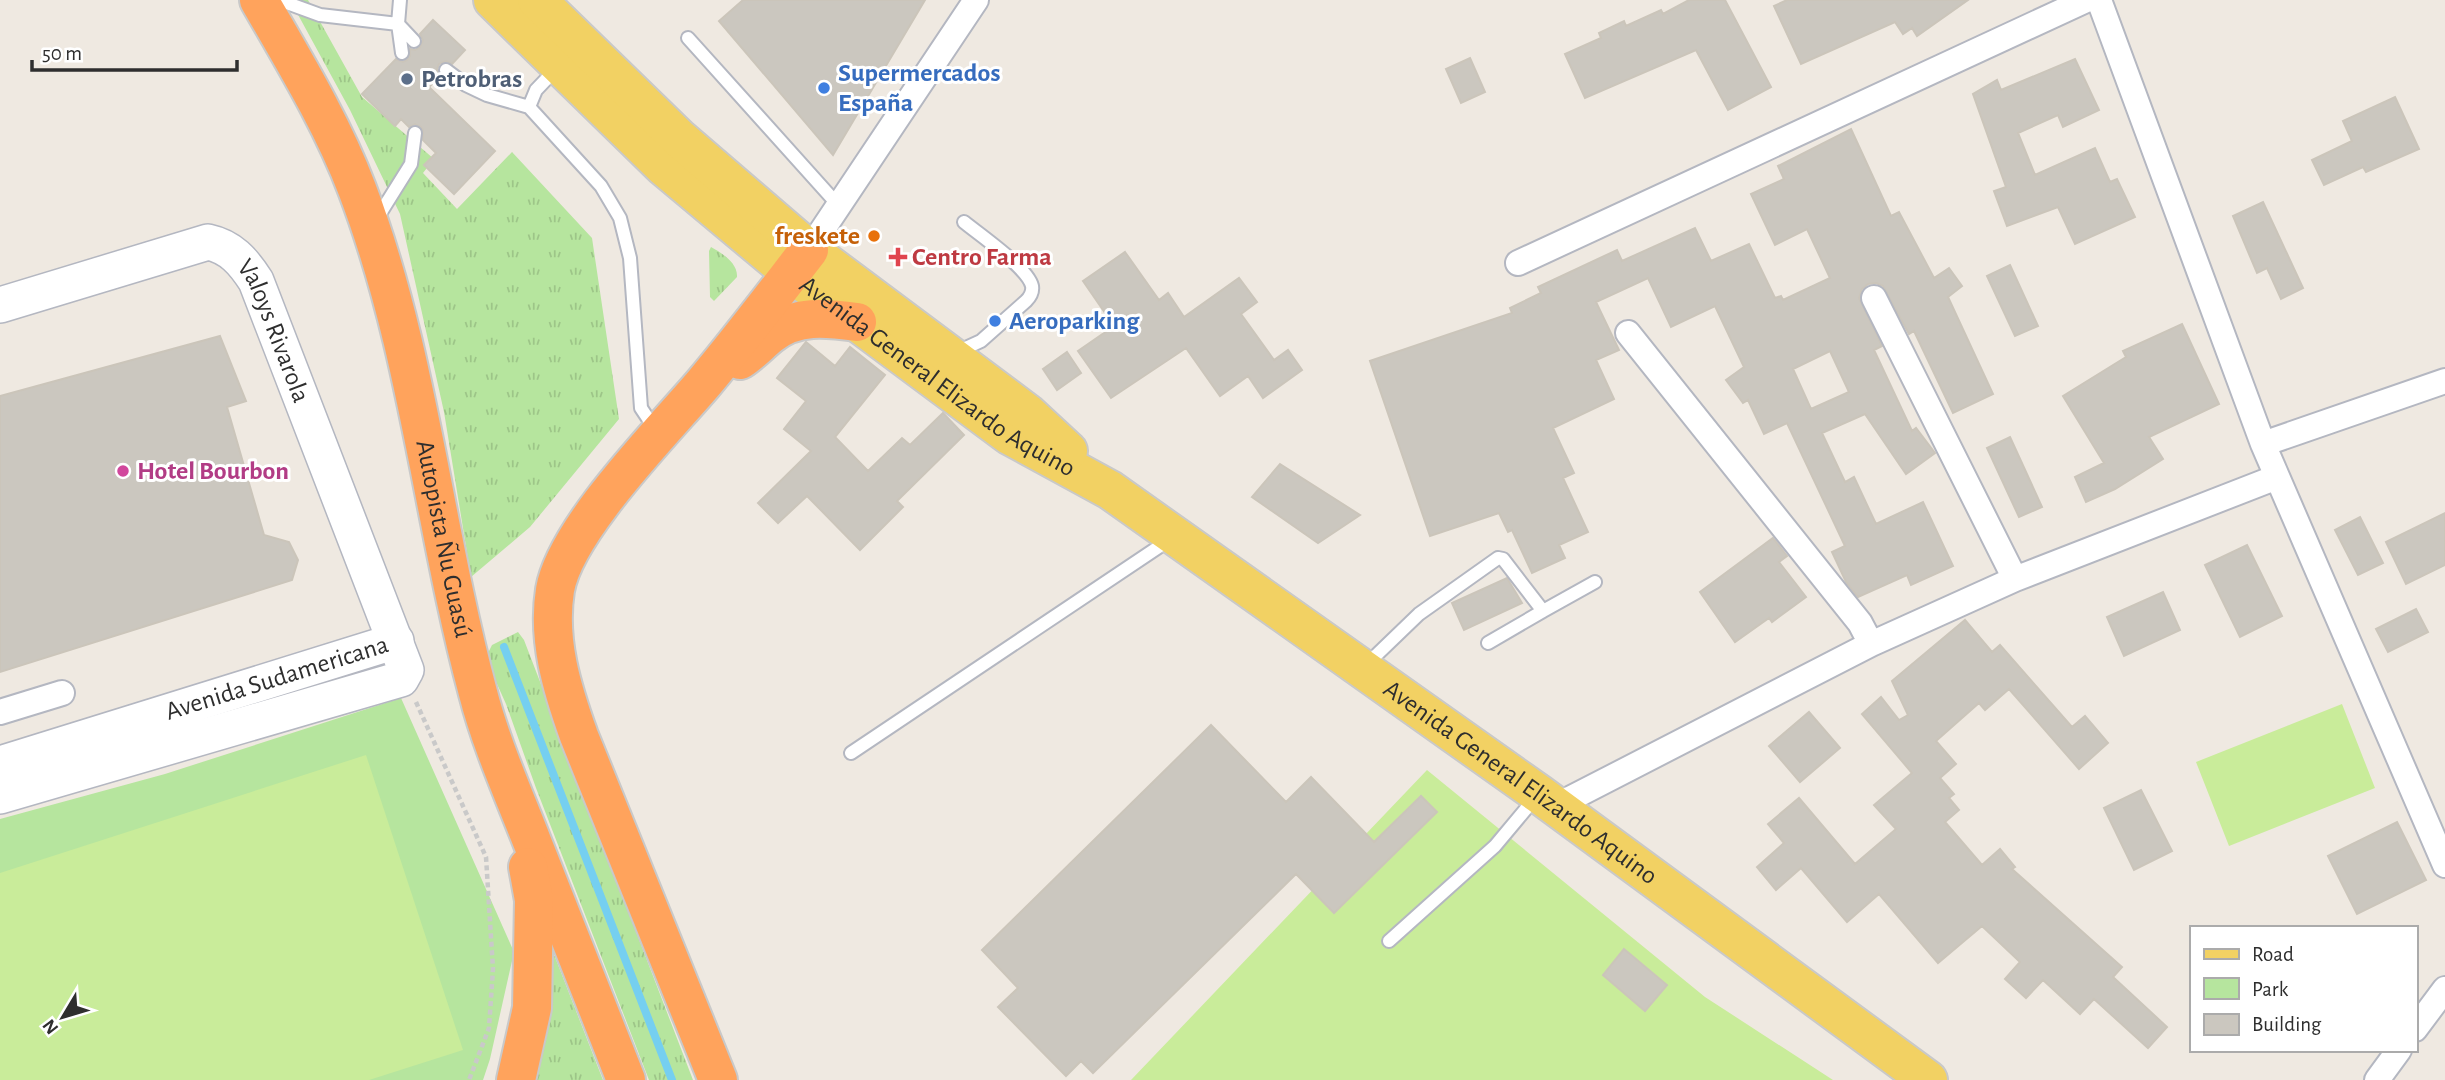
<svg xmlns="http://www.w3.org/2000/svg" width="2445" height="1080" font-family="'Alegreya Sans',sans-serif">
<style>
.grass{fill:url(#grass-tufts)}
.park{fill:#b6e59e}
.pitch{fill:#c9ec9a}
.lines{fill:none;stroke-linecap:round;stroke-linejoin:round}
.stream{stroke:#75cff0;stroke-width:8}
.building{fill:#cbc7bf;stroke:#cbc5ba;stroke-width:2;fill-rule:evenodd}
.lane-casing{stroke:#b4b7c1;stroke-width:16}
.street-casing{stroke:#b4b7c1;stroke-width:28}
.secondary-casing{stroke:#b4b7c1;stroke-width:38}
.primary-casing{stroke:#c9c9c9;stroke-width:42}
.highway-casing{stroke:#c9c9c9;stroke-width:42}
.path{stroke:#c9c9c9;stroke-width:4.5;stroke-dasharray:5 3.5;stroke-linecap:butt}
.lane{stroke:#fff;stroke-width:12}
.street{stroke:#fff;stroke-width:24}
.secondary{stroke:#fff;stroke-width:35}
.primary{stroke:#f2d163;stroke-width:38}
.highway{stroke:#ffa35c;stroke-width:38}
.service-dot{fill:#5c6f8a;stroke:#fff;stroke-width:2.5}
.shop-dot{fill:#3f7fe0;stroke:#fff;stroke-width:2.5}
.food-dot{fill:#e8710a;stroke:#fff;stroke-width:2.5}
.health-dot{fill:#e0444e;stroke:#fff;stroke-width:2.5}
.hotel-dot{fill:#d1479c;stroke:#fff;stroke-width:2.5}
.labels{text-anchor:middle;dominant-baseline:central;stroke-width:6;stroke-linejoin:round;paint-order:stroke}
.shop-label{font-size:26px;font-weight:bold;fill:#366cbe;stroke:#fff;text-anchor:start}
.service-label{font-size:26px;font-weight:bold;fill:#4e5e75;stroke:#fff;text-anchor:start}
.food-label{font-size:26px;font-weight:bold;fill:#c56008;stroke:#fff;text-anchor:end}
.health-label{font-size:26px;font-weight:bold;fill:#be3a42;stroke:#fff;text-anchor:start}
.street-label{font-size:26px;fill:#2e2e2e;stroke:#fff}
.hotel-label{font-size:26px;font-weight:bold;fill:#b23c85;stroke:#fff;text-anchor:start}
</style>
<defs>
<pattern id="grass-tufts" width="24" height="20" patternUnits="userSpaceOnUse" patternTransform="scale(1.75)"><rect width="24" height="20" fill="#b6e59e"/><path d="M3 7l-1-3M5 7V3M7 7l1-3M15 17l-1-3M17 17v-4M19 17l1-3" fill="none" stroke="#9dc588"/></pattern>
</defs>
<rect width="100%" height="100%" fill="#efe9e1"/>
<path class="grass" d="M290 0H308L362 97 434 159 423 173 457 209 512 152 592 238 619 419 530 527 471 577 444 412 400 214 350 110Z
M711 247C722 253 738 263 737 277L714 301 710 297 709 251Z
M518 632 524 640 693 1080H649L536 788 506 704 488 664V653L492 645Z
M551 950 555 957 603 1080H530Z"/>
<path class="park" d="M401 698 514 952 490 1059 483 1080H0V819L165 774Z"/>
<path class="pitch" d="M2342 704 2375 788 2229 846 2196 762Z
M366 755 463 1050 369 1080H0V873Z
M1427 770 1705 997 1833 1080H1131Z"/>
<g class="lines">
<path class="stream" d="M504 647 672 1080"/>
</g>
<path class="building" d="M743 0H925L833 155 719 21Z
M1689 0H1725L1771 87 1728 110 1696 50 1585 98 1565 54 1601 38 1599 33 1624 21 1626 26 1661 10 1663 14Z
M1787 0H1968L1917 36 1912 28 1903 34 1895 22 1801 64 1774 6Z
M433 20 465 50 452 64 446 61 439 64 437 70 440 76 429 87 495 151 454 194 424 165 436 153 423 140V130L421 127 415 124 409 127 401 119 395 126 362 94 396 59 403 62 407 60 410 56V49L415 50 420 47 423 40 420 34Z
M1470 58 1485 92 1461 103 1446 69Z
M2075 59 2099 110 2063 127 2058 115 2018 133 2035 175 2095 148 2110 182 2117 179 2135 217 2075 244 2058 207 2007 226 1994 191 2006 187 1973 94 1997 80 2001 90Z
M2395 97 2419 149 2366 172 2363 167 2324 185 2312 160 2352 141 2343 121Z
M1851 129 1891 216 1899 212 1934 278 1949 268 1962 286 1948 297 1993 394 1953 413 1914 331 1909 334 1883 286 1876 283 1868 284 1862 289 1859 298 1882 346 1874 350 1912 431 1916 428 1935 453 1906 474 1865 414 1822 433 1845 482 1854 477 1876 524 1923 502 1953 566 1911 585 1907 575 1858 597 1846 582 1832 552 1845 546 1787 423 1764 434 1748 400 1743 403 1726 380 1744 367 1715 306 1671 327 1648 278 1596 302 1619 350 1596 360 1614 399 1553 428 1574 473 1563 478 1588 532 1559 545 1565 558 1532 573 1512 530 1508 532 1499 513 1430 536 1370 361 1512 313 1510 308 1541 293 1538 287 1617 250 1622 261 1695 228 1711 261 1749 244 1775 298 1781 296 1783 300 1830 278 1807 229 1775 245 1751 194 1784 179 1778 166ZM1830 351 1849 392 1811 409 1793 369Z
M2263 202 2303 288 2281 299 2267 268 2257 273 2233 216Z
M1125 252 1159 300 1168 293 1184 317 1239 278 1257 302 1241 314 1274 360 1288 350 1302 370 1263 398 1248 376 1220 396 1186 348 1111 398 1078 351 1114 326 1083 281Z
M2010 265 2038 326 2015 336 1987 276Z
M2182 324 2219 404 2149 437 2163 459 2115 489 2086 502 2075 477 2104 463 2063 396 2126 357 2123 351Z
M220 336 246 401 227 407 264 535 289 542 298 560 292 580 0 672V396Z
M806 342 835 366 850 347 885 375 835 437 868 471 902 438 910 445 943 413 964 435 897 501 903 507 860 550 807 496 778 523 758 503 811 451 784 429 806 401 777 378Z
M1067 352 1081 373 1057 390 1043 369Z
M2010 437 2042 507 2019 517 1987 448Z
M1280 464 1360 515 1318 543 1252 497Z
M2445 513V565L2406 584 2386 542Z
M2360 517 2383 563 2358 575 2335 530Z
M1773 538 1787 556 1779 562 1806 597 1772 622 1769 618 1735 642 1700 592Z
M2247 545 2282 616 2240 637 2205 565Z
M1507 578 1522 603 1464 630 1452 603Z
M2163 592 2180 630 2124 656 2107 617Z
M2416 609 2428 632 2388 652 2376 629Z
M1965 620 1992 652 2000 645 2072 727 2085 716 2108 743 2079 769 2009 689 1985 710 1979 703 1936 741 1956 764 1940 778 1954 794 1949 798 1959 810 1945 822 1982 865 2000 849 2015 867 2012 869 2122 967 2113 977 2167 1027 2148 1048 2094 999 2080 1014 2043 980 2026 998 2005 979 2020 962 1982 926 1938 963 1879 894 1847 922 1801 868 1776 890 1757 867 1784 843 1768 824 1799 798 1855 864 1896 829 1874 805 1912 773 1862 714 1881 697 1899 720 1908 715 1892 681Z
M1809 712 1840 748 1800 782 1769 746Z
M1211 725 1286 802 1311 777 1374 842 1421 796 1437 812 1334 913 1296 874 1093 1073 1081 1061 1066 1076 998 1007 1018 988 982 950Z
M2141 790 2172 851 2134 870 2104 808Z
M2397 822 2426 880 2357 914 2328 856Z
M1624 949 1667 985 1645 1011 1603 975Z"/>
<g class="lines">
<g class="lane-casing">
<path id="lane" d="M279 0 320 15 398 24 414 41
M400 0 398 24 402 53
M688 38 839 206
M446 70 466 85 487 95 529 107 601 186 620 218 630 258 641 408 657 432
M529 107 536 90 557 68
M376 220 411 164 415 133
M957 352 981 341 1026 301C1030 297 1033 292 1032 286 1028 268 980 235 964 222
M1488 643 1543 611
M1365 666 1419 614 1498 558 1503 559 1543 611 1595 582
M851 753 1172 538
M1389 941 1495 846 1536 797"/>
</g>
<g class="street-casing">
<path id="street" d="M2099 0 2263 444 2445 865
M809 250 976 0
M1518 263 2086 0
M1874 298 2015 579
M1628 333 1860 623 1871 644
M2263 444 2445 381
M0 712 62 693
M1556 806 1871 644 2015 579 2277 477
M2415 1029 2445 989
M2377 1080 2399 1050"/>
</g>
<g class="secondary-casing">
<g id="secondary">
<path id="s1" d="M0 305 208 242C231 247 243 261 256 281L406 670 401 679 0 796"/>
<path id="s2" d="M0 764 396 641"/>
</g>
</g>
<g class="primary-casing">
<g id="primary">
<path id="s3" d="M493 0 664 167 791 273 1009 435 1110 490 1539 794 1928 1080"/>
<path d="M537 0 680 139 809 250 1027 413 1068 451"/>
</g>
</g>
<g class="highway-casing">
<g id="highway">
<path id="s4" d="M259 0C294 61 332 123 357 189 419 352 433 526 478 693 491 744 514 795 533 844 564 923 595 1001 626 1080"/>
<path d="M740 360C751 353 760 343 770 335 796 314 827 318 857 322"/>
<path d="M516 1080 532 1008 534 900 528 867"/>
<path d="M718 1080 579 736C562 689 547 640 555 590 565 530 662 432 703 384 740 340 774 295 809 250"/>
</g>
</g>
<path class="path" d="M416 702 486 857 493 969 489 1028 469 1080"/>
<use href="#lane" class="lane"/>
<use href="#street" class="street"/>
<use href="#secondary" class="secondary"/>
<use href="#primary" class="primary"/>
<use href="#highway" class="highway"/>
</g>
<circle class="service-dot" cx="407" cy="79" r="7"/>
<g class="shop-dot">
<circle cx="824" cy="88" r="7"/>
<circle cx="995" cy="321" r="7"/>
</g>
<circle class="food-dot" cx="874" cy="236" r="7"/>
<path class="health-dot" d="M894.5 246.5h7v7h7v7h-7v7h-7v-7h-7v-7h7z"/>
<circle class="hotel-dot" cx="123" cy="471" r="7"/>
<g class="labels">
<g class="shop-label">
<text x="838" y="73">Supermercados<tspan x="838" dy="30">España</tspan></text>
<text x="1009" y="321">Aeroparking</text>
</g>
<g class="service-label">
<text x="421" y="79">Petrobras</text>
</g>
<g class="food-label">
<text x="860" y="236">freskete</text>
</g>
<g class="health-label">
<text x="912" y="257">Centro Farma</text>
</g>
<g class="street-label">
<text stroke="none"><textPath href="#s1" startOffset="334">Valoys Rivarola</textPath></text>
<text stroke="none"><textPath href="#s3" startOffset="584">Avenida General Elizardo Aquino</textPath></text>
<text stroke="none"><textPath href="#s4" startOffset="574">Autopista Ñu Guasú</textPath></text>
<text stroke="none"><textPath href="#s2" startOffset="290">Avenida Sudamericana</textPath></text>
<text stroke="none"><textPath href="#s3" startOffset="1295">Avenida General Elizardo Aquino</textPath></text>
</g>
<g class="hotel-label">
<text x="137" y="471">Hotel Bourbon</text>
</g>
</g>
<rect x="2190" y="926" width="228" height="126" fill="#ffffff" stroke="#ababab" stroke-width="2"/>
<rect x="2204" y="949" width="35" height="10" fill="#f2d163" stroke="#ababab" stroke-width="2"/>
<text x="2252" y="961" font-size="21" fill="#2e2e2e">Road</text>
<rect x="2204" y="978" width="35" height="21" fill="#b6e59e" stroke="#ababab" stroke-width="2"/>
<text x="2252" y="996" font-size="21" fill="#2e2e2e">Park</text>
<rect x="2204" y="1014" width="35" height="21" fill="#cbc7bf" stroke="#ababab" stroke-width="2"/>
<text x="2252" y="1031" font-size="21" fill="#2e2e2e">Building</text>
<g transform="translate(63 1017) rotate(232)" stroke="#ffffff" stroke-width="5" paint-order="stroke">
<path d="M0-5L12 26L0 18L-12 26Z" fill="#2e2e2e"/>
<text y="-10" font-size="19" font-weight="bold" text-anchor="middle" fill="#2e2e2e">N</text>
</g>
<path d="M32 60v10h205v-10" fill="none" stroke="#2e2e2e" stroke-width="3.5"/>
<text x="42" y="60" font-size="21" fill="#2e2e2e" stroke="#ffffff" stroke-width="5" paint-order="stroke">50 m</text>
</svg>
